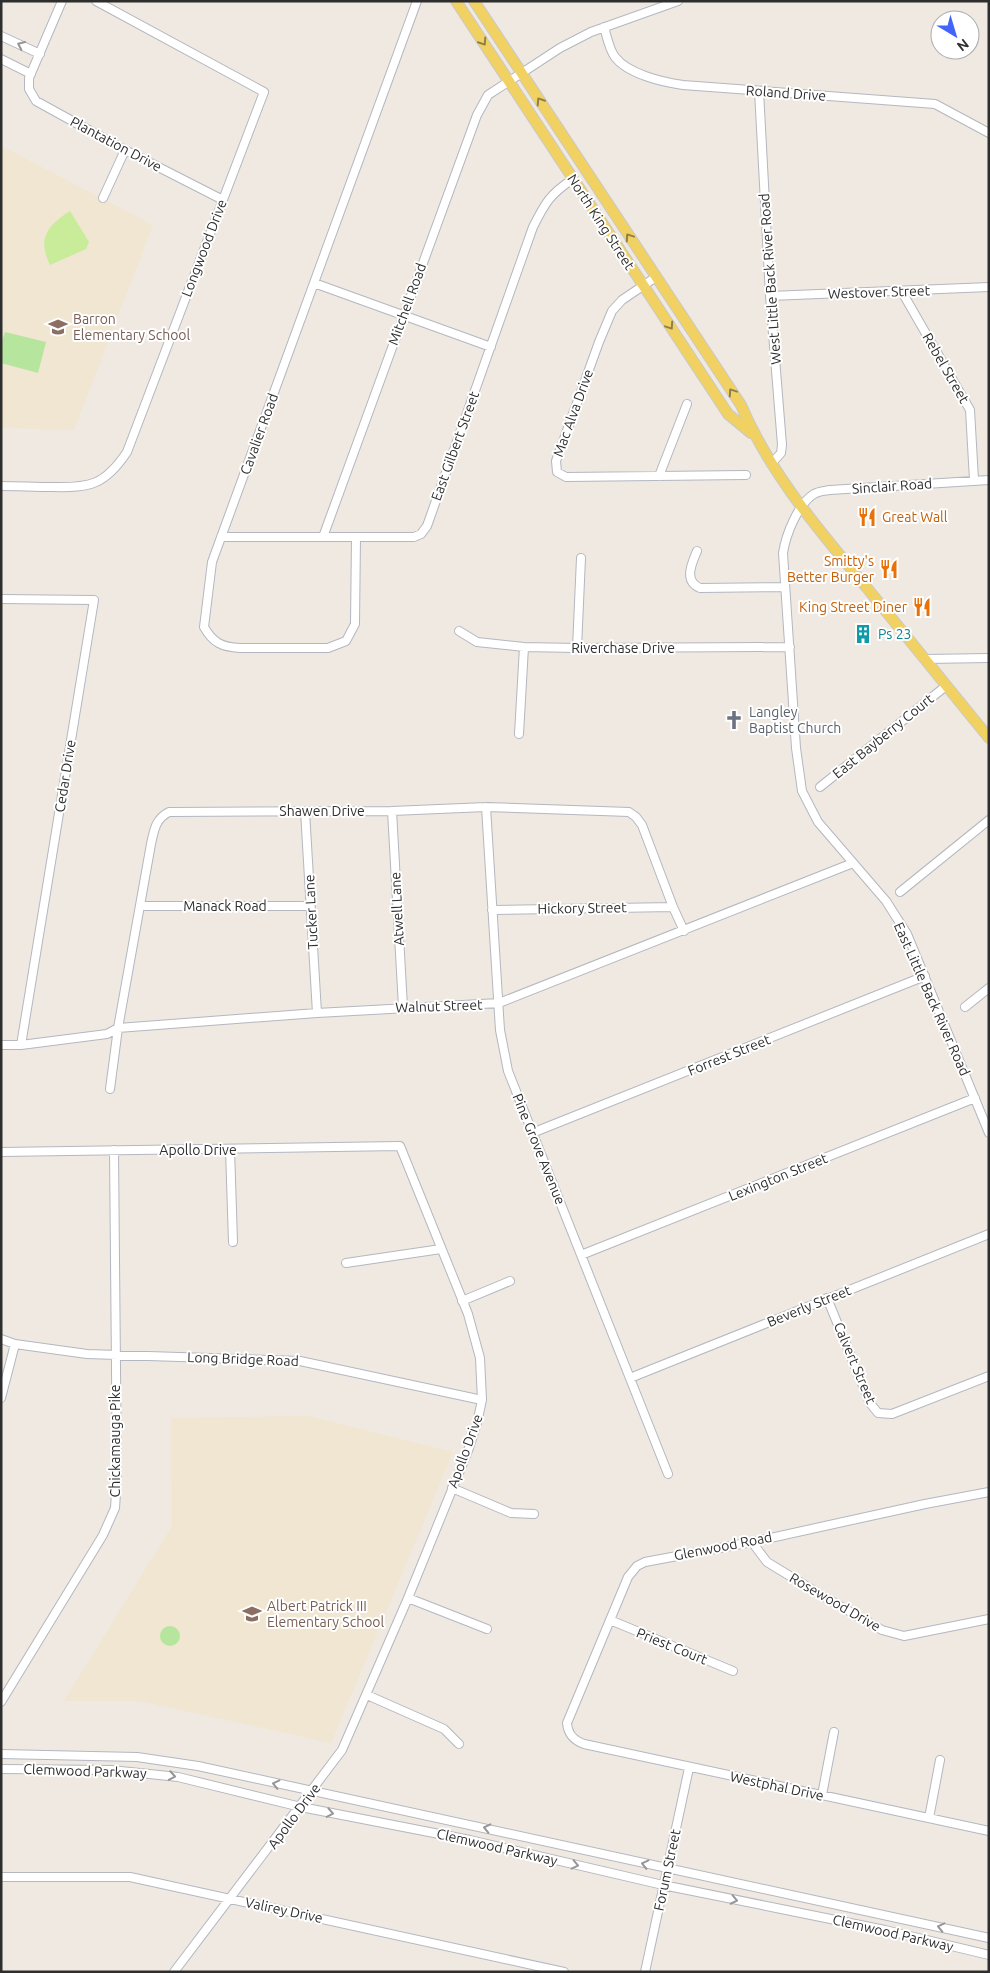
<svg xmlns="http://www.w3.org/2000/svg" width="990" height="1973" font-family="Ubuntu,sans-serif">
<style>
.education{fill:#f0e6d1}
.green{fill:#b6e59e}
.pitch{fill:#c9ec9a}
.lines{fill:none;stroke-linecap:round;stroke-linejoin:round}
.minor-casing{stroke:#b4b7c1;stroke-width:10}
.major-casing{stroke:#c9c9c9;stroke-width:12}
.minor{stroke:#fff;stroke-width:8}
.major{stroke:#f2d163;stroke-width:10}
.oneway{stroke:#908048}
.oneway2{stroke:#969696}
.labels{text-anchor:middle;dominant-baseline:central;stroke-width:4;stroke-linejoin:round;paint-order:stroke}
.street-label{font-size:14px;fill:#2e2e2e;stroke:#fff}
.education-label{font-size:14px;fill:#785e54;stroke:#fff;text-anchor:start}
.food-label{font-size:14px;fill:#c56008;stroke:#fff;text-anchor:end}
.culture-label{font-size:14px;fill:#0d838f;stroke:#fff;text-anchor:start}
.worship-label{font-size:14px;fill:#5b616d;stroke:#fff;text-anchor:start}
</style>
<rect width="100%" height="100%" fill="#efe9e1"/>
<path class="education" d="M1 146 153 225 74 430 1 428Z
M309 1416 453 1452 331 1743 140 1701H64L172 1526 171 1418Z"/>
<path class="green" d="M5 332 46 342 38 373 1 363V344Z
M160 1636a10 10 0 1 1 20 0a10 10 0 1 1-20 0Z"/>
<path class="pitch" d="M70 211 89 242 86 249 50 265C37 238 47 226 70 211Z"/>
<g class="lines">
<g class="minor-casing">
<path id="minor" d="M62 1 29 78V89L36 101 125 150 223 200
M604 27C607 37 609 49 615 57 628 74 662 82 683 85L935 104 989 133
M1 36 40 54
M1 59 31 74
M759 91 770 296 782 445 781 453 771 464
M103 198 125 150
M656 277 622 300 612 311 599 342 556 461 557 472 566 477 746 475
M314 283 491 347
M902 292 970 410 974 480
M770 296 989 287
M659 476 687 404
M989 480 830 490C825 491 819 491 814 494 798 504 786 534 783 553L796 748 802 791 818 822 886 901 907 934 989 1133
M1 486C18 486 35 487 52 487 90 488 105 485 127 452L264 92 96 1
M221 537H414L421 534 427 526 533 227C545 203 550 194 573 179
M323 537 477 115 488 95 560 48 591 32 678 1
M356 537 355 624 346 641 328 648H240C222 647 213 643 204 627L212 562 417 1
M697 551C692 563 683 581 700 588L785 587
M1 599 94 600 21 1045
M459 631 477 642 524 647 577 648 790 647
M577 648 581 558
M925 659 989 658
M519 734 524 647
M820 787 946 686
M486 807 500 1030 508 1071 668 1474
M305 811 317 1013
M392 811 403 1007
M900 892 989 820
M140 906H310
M492 910 673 907
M965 1007 989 988
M1 1045H21L107 1034 118 1028 317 1013 499 1003 853 863
M110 1089 118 1028 151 844C154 831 155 819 169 812L392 811 486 807 629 812 636 817 642 825 673 907 684 931
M532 1133 925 976
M230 1149 233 1242
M1 1152 400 1146 468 1314 480 1358 482 1400 477 1423 469 1448 408 1598 342 1750 174 1972
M581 1255 975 1098
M346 1263 441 1249
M827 1298 870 1403 878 1413 892 1414 989 1376
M462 1301 510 1281
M1 1339 15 1344 87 1354 300 1361 482 1400
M630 1378 989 1234
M1 1398 15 1344
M452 1488 511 1513 534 1514
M989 1492 925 1504 752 1542 645 1562 637 1566 628 1577 567 1723C568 1734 573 1740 584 1744L989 1831
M752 1542 767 1562 821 1595 882 1630 904 1636 989 1619
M408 1598 487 1629
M610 1620 733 1671
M367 1695 444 1729 459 1744
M1 1702 103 1535 115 1508 117 1478 114 1150
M1 1754 137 1757 198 1766 989 1938
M1 1769 111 1770 178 1777 301 1807 470 1840 663 1885 885 1930 989 1955
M822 1795 834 1732
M929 1818 940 1760
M1 1877H130L564 1972
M645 1972 689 1768"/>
</g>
<g class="major-casing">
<path id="major" d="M456 1 728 414 751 433
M474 1 741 405C770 474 820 531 867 588 908 638 948 688 989 738"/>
</g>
<use href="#minor" class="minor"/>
<use href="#major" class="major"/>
</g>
<defs><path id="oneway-chevron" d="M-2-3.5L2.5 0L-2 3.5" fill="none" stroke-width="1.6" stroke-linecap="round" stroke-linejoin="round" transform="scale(1.25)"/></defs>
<g class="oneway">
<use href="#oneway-chevron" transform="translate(483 42) rotate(57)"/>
<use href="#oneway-chevron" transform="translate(540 101) rotate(-123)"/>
<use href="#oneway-chevron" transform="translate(629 237) rotate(-124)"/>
<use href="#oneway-chevron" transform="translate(670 326) rotate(56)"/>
<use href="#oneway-chevron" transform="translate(732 392) rotate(-124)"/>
</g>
<g class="oneway2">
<use href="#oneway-chevron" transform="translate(21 45) rotate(-155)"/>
<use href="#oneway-chevron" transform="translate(172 1776) rotate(10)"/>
<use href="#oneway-chevron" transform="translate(276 1784) rotate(-167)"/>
<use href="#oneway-chevron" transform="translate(330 1813) rotate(11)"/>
<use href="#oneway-chevron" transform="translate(487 1828) rotate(-167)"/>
<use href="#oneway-chevron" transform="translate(645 1864) rotate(-167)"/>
<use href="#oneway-chevron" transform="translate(575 1865) rotate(13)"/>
<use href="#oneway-chevron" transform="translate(734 1900) rotate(12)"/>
<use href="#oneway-chevron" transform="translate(941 1927) rotate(-167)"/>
</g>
<defs>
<g id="school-bare" transform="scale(1.5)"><path d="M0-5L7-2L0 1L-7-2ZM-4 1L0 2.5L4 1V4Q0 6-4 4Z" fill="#8d6e63" stroke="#fff" stroke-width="2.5" paint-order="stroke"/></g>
<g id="restaurant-bare" transform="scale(1.5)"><path d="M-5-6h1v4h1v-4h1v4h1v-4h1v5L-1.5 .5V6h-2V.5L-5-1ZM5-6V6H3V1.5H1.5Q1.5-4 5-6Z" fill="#e8710a" stroke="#fff" stroke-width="2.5" paint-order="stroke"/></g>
<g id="building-bare" transform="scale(1.5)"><path d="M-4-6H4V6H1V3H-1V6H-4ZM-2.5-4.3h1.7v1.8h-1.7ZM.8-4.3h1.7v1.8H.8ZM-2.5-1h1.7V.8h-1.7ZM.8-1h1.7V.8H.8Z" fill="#0f9aa8" stroke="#fff" stroke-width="2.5" paint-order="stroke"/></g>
<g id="church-bare" transform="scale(1.5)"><path d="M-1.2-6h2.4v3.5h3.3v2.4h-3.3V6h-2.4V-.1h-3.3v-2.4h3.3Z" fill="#6b7280" stroke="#fff" stroke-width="2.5" paint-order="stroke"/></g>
</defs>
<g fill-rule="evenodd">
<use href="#school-bare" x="58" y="327"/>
<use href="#restaurant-bare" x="867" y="517"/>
<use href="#restaurant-bare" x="889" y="569"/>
<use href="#restaurant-bare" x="922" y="607"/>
<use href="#building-bare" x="863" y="634"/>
<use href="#church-bare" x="734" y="720"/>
<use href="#school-bare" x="252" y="1614"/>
</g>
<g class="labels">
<g class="street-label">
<text transform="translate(786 93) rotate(4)">Roland Drive</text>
<text transform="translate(116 144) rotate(28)">Plantation Drive</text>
<text transform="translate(601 222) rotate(57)">North King Street</text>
<text transform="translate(204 248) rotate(-69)">Longwood Drive</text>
<text transform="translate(770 279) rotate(-94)">West Little Back River Road</text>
<text transform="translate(879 292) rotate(-2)">Westover Street</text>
<text transform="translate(407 304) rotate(-70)">Mitchell Road</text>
<text transform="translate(946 368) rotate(60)">Rebel Street</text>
<text transform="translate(573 413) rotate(-70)">Mac Alva Drive</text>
<text transform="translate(259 434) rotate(-70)">Cavalier Road</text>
<text transform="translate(455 446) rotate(-70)">East Gilbert Street</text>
<text transform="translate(892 486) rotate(-4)">Sinclair Road</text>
<text x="623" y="648">Riverchase Drive</text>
<text transform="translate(883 736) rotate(-39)">East Bayberry Court</text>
<text transform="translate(65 776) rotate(-81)">Cedar Drive</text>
<text x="322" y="811">Shawen Drive</text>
<text x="225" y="906">Manack Road</text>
<text transform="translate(582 908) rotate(-1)">Hickory Street</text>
<text transform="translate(397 909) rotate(-93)">Atwell Lane</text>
<text transform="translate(311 912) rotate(-93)">Tucker Lane</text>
<text transform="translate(932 999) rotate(66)">East Little Back River Road</text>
<text transform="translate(439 1006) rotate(-2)">Walnut Street</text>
<text transform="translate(729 1055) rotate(-22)">Forrest Street</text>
<text transform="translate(539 1149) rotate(68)">Pine Grove Avenue</text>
<text x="198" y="1150">Apollo Drive</text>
<text transform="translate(778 1177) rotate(-22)">Lexington Street</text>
<text transform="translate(809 1306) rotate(-22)">Beverly Street</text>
<text transform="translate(243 1359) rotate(2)">Long Bridge Road</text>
<text transform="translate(855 1363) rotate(67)">Calvert Street</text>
<text transform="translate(115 1441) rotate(-90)">Chickamauga Pike</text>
<text transform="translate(465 1451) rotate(-70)">Apollo Drive</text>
<text transform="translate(723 1546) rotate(-11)">Glenwood Road</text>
<text transform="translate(835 1602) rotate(30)">Rosewood Drive</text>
<text transform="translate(672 1646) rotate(22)">Priest Court</text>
<text transform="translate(85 1771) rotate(2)">Clemwood Parkway</text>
<text transform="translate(777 1786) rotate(12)">Westphal Drive</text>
<text transform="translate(294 1816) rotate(-53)">Apollo Drive</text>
<text transform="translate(497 1847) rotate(13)">Clemwood Parkway</text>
<text transform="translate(667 1870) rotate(-78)">Forum Street</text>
<text transform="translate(284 1910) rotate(12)">Valirey Drive</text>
<text transform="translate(893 1933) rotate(13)">Clemwood Parkway</text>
</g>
<g class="education-label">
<text x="73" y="319">Barron<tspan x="73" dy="16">Elementary School</tspan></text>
<text x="267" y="1606">Albert Patrick III<tspan x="267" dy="16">Elementary School</tspan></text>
</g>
<g class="food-label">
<text x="882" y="517" text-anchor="start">Great Wall</text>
<text x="874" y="561">Smitty's<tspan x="874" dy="16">Better Burger</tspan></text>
<text x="907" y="607">King Street Diner</text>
</g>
<g class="culture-label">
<text x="878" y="634">Ps 23</text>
</g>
<g class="worship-label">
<text x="749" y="712">Langley<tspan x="749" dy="16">Baptist Church</tspan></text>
</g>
</g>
<rect width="990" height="1973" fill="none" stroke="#2e2e2e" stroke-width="5"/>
<g transform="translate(955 35) rotate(142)"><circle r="24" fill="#ffffff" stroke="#ababab"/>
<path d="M0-4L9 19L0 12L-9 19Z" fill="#4264fb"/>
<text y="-8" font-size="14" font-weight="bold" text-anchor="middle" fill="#2e2e2e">N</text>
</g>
</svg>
